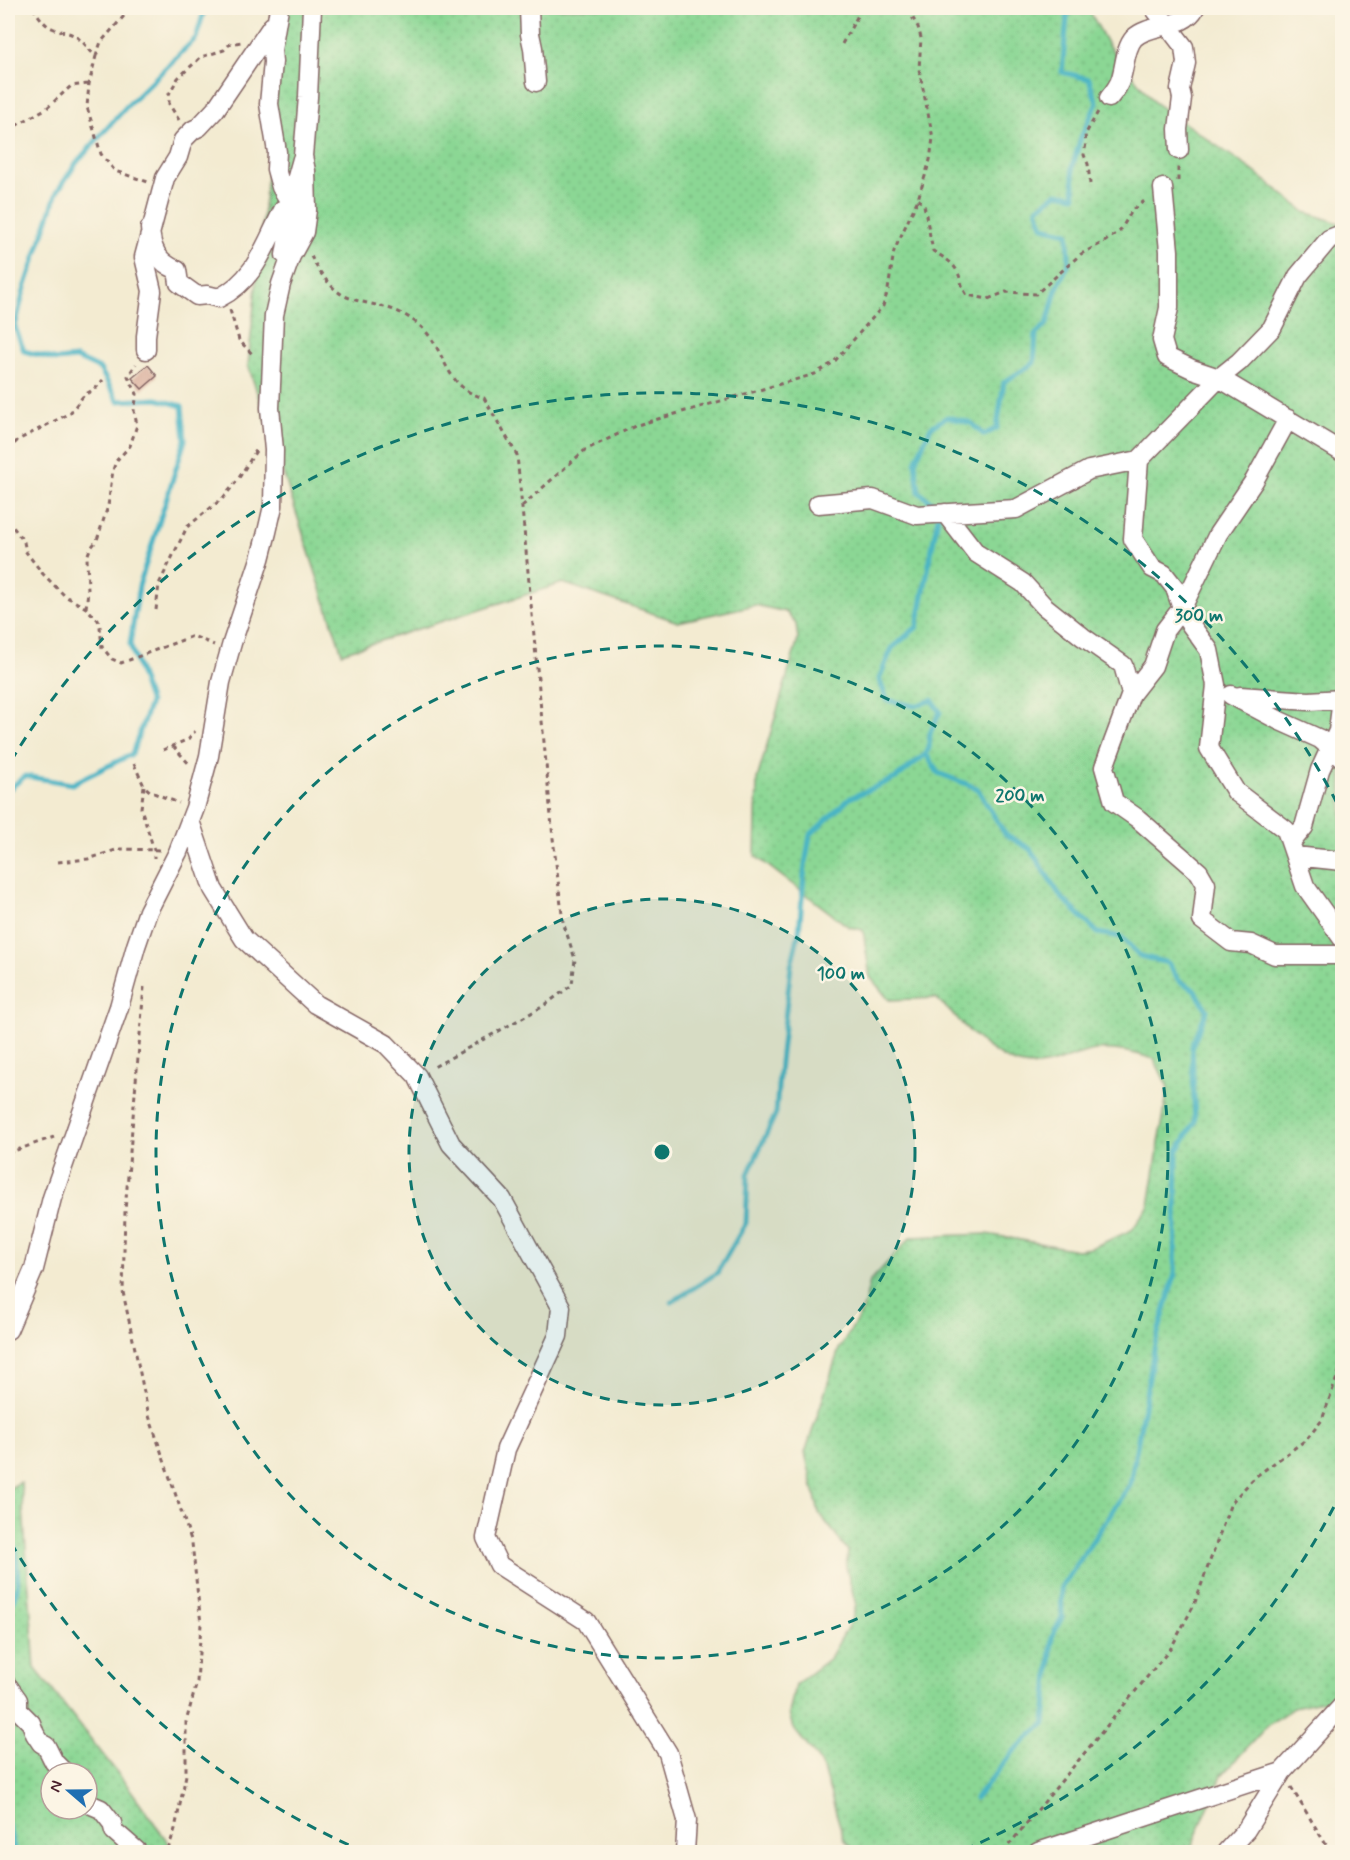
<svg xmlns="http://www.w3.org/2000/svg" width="1350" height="1860" font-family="Mynerve,sans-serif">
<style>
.grass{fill:url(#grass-dots);stroke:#6a7b60;stroke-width:1.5;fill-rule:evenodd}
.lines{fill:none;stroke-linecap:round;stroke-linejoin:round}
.stream{stroke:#48b4c5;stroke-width:5}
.building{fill:#d3a18f}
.minor-casing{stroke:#856665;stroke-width:21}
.path{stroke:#856665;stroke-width:3;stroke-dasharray:4.5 4.5;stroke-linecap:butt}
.minor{stroke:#fff;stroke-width:18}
.ring{fill:none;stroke:#0f766e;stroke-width:3;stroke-dasharray:10 8}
.centre{fill:#0f766e;stroke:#fcf5e5;stroke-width:3}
.ring-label{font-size:18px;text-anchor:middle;font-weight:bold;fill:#0f766e;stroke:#fcf5e5;stroke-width:5;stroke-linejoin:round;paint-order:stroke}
</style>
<defs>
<pattern id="grass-dots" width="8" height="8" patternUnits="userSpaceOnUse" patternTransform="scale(1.5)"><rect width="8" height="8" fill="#8bd794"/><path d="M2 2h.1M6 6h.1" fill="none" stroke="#79b880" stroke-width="1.8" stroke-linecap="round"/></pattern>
</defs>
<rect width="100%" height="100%" fill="#fcf5e5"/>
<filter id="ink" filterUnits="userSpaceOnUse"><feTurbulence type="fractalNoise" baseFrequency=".0167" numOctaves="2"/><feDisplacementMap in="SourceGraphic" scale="12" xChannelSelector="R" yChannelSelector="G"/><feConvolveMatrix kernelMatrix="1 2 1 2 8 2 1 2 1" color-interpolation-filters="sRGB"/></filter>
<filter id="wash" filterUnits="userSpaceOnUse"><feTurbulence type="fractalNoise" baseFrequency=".008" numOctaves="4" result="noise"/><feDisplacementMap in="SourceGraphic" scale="24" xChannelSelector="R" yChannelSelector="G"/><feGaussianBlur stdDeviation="1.35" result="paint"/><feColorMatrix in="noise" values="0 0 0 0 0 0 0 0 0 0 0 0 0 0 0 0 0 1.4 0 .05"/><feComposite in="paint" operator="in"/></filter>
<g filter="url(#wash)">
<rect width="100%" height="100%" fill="#f3ebd1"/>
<path class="grass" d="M284 8H1088L1108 45 1154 102 1252 170 1305 212 1342 224V1698L1339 1697 1294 1707 1267 1726 1222 1775 1189 1852H856L844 1839 821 1763 793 1728 789 1714 795 1685 830 1658 852 1619 856 1605 846 1567 848 1551 819 1513 805 1453 839 1349 863 1310 870 1281 911 1237 987 1234 1077 1250 1091 1248 1132 1230 1149 1206 1168 1087 1154 1059C1134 1053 1116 1048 1095 1050 1069 1054 1047 1072 1019 1064 988 1056 959 1019 936 998L889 1000 870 977 863 930 849 927 755 856 757 779 798 639 796 624 786 612 755 605 678 622 563 583 342 653 248 365Z
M21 1482 35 1668 130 1789 175 1852H8V1489ZM51 1773H87V1809H51Z"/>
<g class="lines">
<path class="stream" d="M939 508 919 492 915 462 931 427 947 417 971 423 984 435 997 428 1004 382 1034 363 1036 334 1047 324 1056 290 1069 263 1068 233 1043 227 1037 209 1057 193 1075 196 1072 168 1081 137 1097 103 1089 79 1062 72 1068 8
M926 754 938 773 977 788 1005 834 1030 849 1061 897 1098 933 1121 937 1140 956 1168 963 1179 981 1194 989 1207 1010 1192 1046 1195 1122 1177 1152 1175 1274 1155 1344 1130 1485 1061 1588 1062 1617 1052 1637 1045 1723 1014 1751 975 1799
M8 790 25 776 72 784 132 754 150 703 130 644 139 586 185 440 182 406 157 399 118 401 100 369 76 358 57 360 24 351 15 327 23 294 57 192 77 162 127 106 196 38 205 8
M672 1302 717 1273 746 1223 748 1174 776 1113 780 1062 791 966 799 932 805 865 810 835 850 798 896 778 926 754 929 748 930 733 940 712 932 700 915 706 887 700 879 679 892 648 917 627 938 517
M8 1540 16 1549C17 1570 22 1592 8 1608
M8 1825 15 1852"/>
</g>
<g id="blocks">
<path class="building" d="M148 365 157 376 142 389 132 378Z"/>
</g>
</g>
<g filter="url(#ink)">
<use href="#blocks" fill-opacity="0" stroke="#856665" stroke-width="1.5"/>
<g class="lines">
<g class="minor-casing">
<path id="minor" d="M529 8 530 34 533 48 536 82
M1154 8 1184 47 1186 63 1180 89 1182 98 1178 129 1179 150
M1109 98C1114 92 1119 86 1121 78 1125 66 1125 48 1134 38 1149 23 1185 29 1195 8
M1163 188 1169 251V308L1162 340 1167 357 1192 369 1219 378 1239 362 1272 328 1298 276 1329 239 1342 234
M150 228C151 248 157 262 177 270L179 283 197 296 207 295 219 298C256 279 265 245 283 210L290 202 281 187 276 169 277 152 269 104 273 62 272 50 279 8
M285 255 289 232 290 202 302 159
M146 350V336L152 291 144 257 165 178 178 157 183 140 193 130 199 127 215 110 272 26
M1288 419 1254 481 1218 534 1182 608 1165 630 1153 666 1131 694 1104 767 1114 802 1137 818 1199 872 1206 884 1202 920 1231 942 1251 944 1275 955H1342
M1139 460 1219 378 1342 452
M818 504 873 499 917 515 1016 509 1089 470 1139 460 1133 539 1152 568 1164 574 1175 588 1185 617 1209 650 1216 685 1209 748 1236 792 1286 830 1305 886 1342 938
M945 513 976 553 1023 583 1044 606 1083 637 1123 665 1131 694
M1231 695 1280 721 1320 739 1342 758
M1240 696 1309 701 1342 699
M190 821 213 889 244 939 315 1004 386 1044 417 1076 451 1144 502 1199 561 1307 558 1336 506 1449 486 1538 499 1565 586 1621 668 1753 687 1820 685 1852
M1290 842 1294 839 1304 827 1320 770 1338 731 1342 699
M1295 856 1342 861
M8 1330 34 1269 52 1198 119 1007 136 946 148 911 178 852 195 808 209 756 221 682 232 643 260 559 267 532 273 506 274 450 270 408 274 315 281 284 291 256 304 232 307 210 306 171 303 156 308 97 312 8
M8 1686 18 1700V1710L31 1723 35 1734 41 1743 46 1746 54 1762 65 1773
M87 1803 101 1809 112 1823 114 1831 138 1852
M1038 1852 1282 1772 1342 1706
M1226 1852 1246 1830 1282 1772"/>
</g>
<path class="path" d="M33 8C38 15 44 25 52 28 61 32 72 32 79 39 86 44 89 51 96 56L89 84 87 107 101 154 115 171 148 182
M842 44 862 8
M96 56 101 42 131 8
M179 120 169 104V94L178 78 201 57 224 50 230 44 241 42
M8 130 47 108 71 86 89 84
M1178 181V167
M1090 184 1088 164 1084 155 1086 143 1085 135 1099 110
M918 199 924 205 933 251C942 257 952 261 957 271 962 280 960 285 967 295L988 299 1006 292 1036 294 1081 254 1104 242 1120 231 1133 209 1146 200
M311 256C318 271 332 291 347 297 375 308 393 303 419 325 447 348 442 387 484 398L517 455 553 838 563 922 575 959 572 985 542 1007 432 1068
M230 310 239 340 254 356
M8 450 18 440 70 413 84 395 95 389 103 380
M522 506 585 450 637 425 815 374 834 362 883 306 888 290 894 251 918 199 930 160 933 138 919 69 921 38 918 27 907 8
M8 520 24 542 26 552 43 574 65 596 86 608 98 620 100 627 102 647 112 659 121 663 193 636 214 645
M8 531H16
M86 608 88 591 87 557 90 549 97 540 108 506 113 470 116 461 130 446 137 425 134 411 137 394 128 376 136 364
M156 610 159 584 187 527 223 498 237 481 257 449
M173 746 190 765
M163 750 189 739 195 731
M134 764 144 786 151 792 179 803
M144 786 141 808 154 850V858
M58 862 88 859 119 849 161 850
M144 987 125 1211 123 1292 149 1416 192 1543 201 1624 197 1682 186 1722V1775L175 1829 167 1852
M8 1153 54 1137
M1291 1787 1328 1848 1341 1852
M1003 1852 1171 1648 1194 1605 1231 1503 1255 1477 1307 1439 1322 1420 1342 1363"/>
<use href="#minor" class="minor"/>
</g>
</g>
<circle cx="662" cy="1152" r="253" fill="#0f766e" fill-opacity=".12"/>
<g class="ring">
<circle cx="662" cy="1152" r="253"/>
<circle cx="662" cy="1152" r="506"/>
<path d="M1342 1491A760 760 0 0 1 959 1852M365 1852A760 760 0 0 1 11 1543M11 761A760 760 0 0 1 1342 813"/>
</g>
<circle cx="662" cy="1152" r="9" class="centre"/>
<g class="ring-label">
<text x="1199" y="621">300 m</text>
<text x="1020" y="801">200 m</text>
<text x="841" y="979">100 m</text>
</g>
<rect width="1350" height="1860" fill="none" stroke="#fcf5e5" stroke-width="30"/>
<g transform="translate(69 1791) rotate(290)"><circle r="28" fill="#fcf5e5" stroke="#b59f9b" stroke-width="1.5"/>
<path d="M0-4.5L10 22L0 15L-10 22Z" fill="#1f6fb2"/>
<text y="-9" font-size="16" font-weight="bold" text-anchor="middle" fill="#4a1f2b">N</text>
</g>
</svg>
